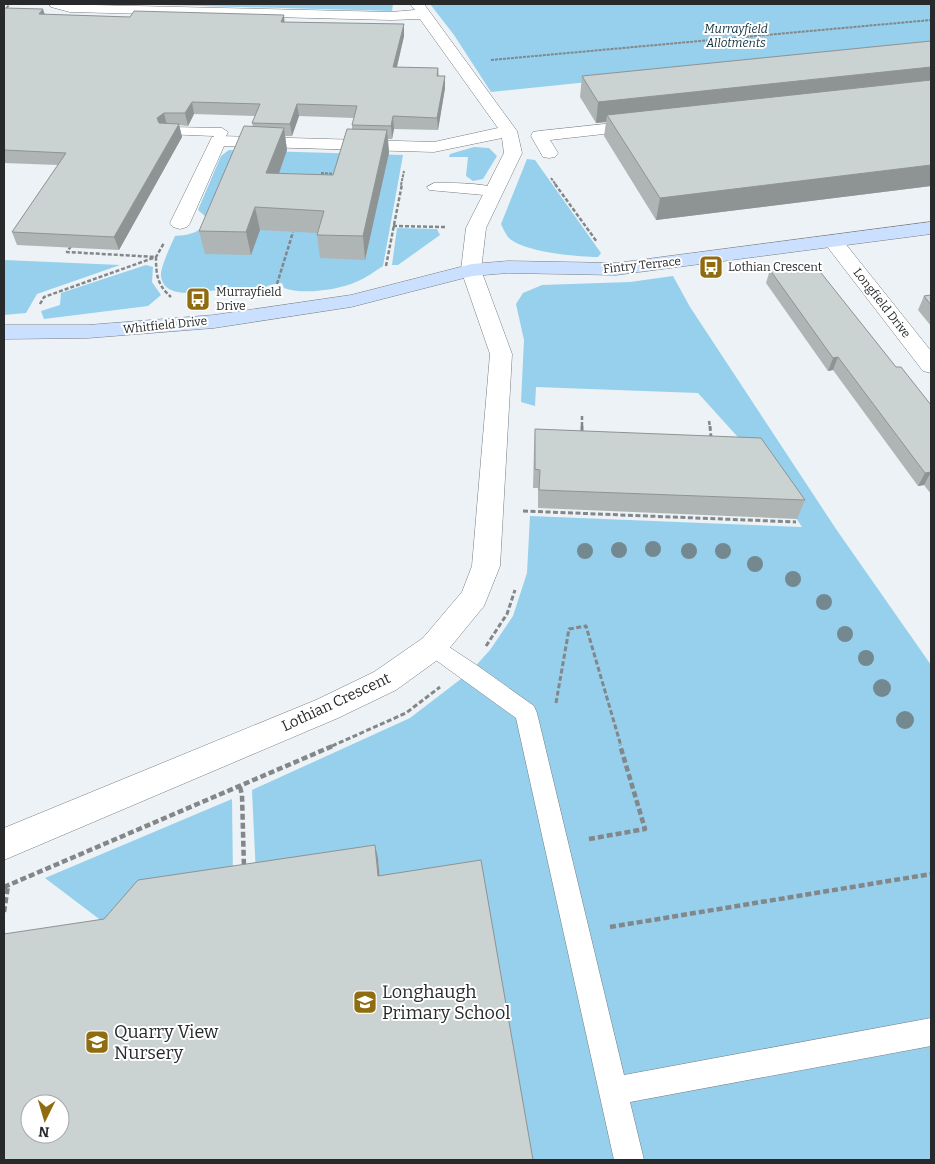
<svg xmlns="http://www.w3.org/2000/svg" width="935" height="1164" font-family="Bitter,serif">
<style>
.green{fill:#96d0ec}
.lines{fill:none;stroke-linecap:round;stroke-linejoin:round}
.lane-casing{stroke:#787d80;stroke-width:1}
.street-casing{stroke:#787d80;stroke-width:1}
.secondary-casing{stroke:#787d80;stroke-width:1}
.path-far3{stroke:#838789;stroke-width:2;stroke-dasharray:3 1;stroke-linecap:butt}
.path-far2{stroke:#838789;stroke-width:2.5;stroke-dasharray:4 2;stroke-linecap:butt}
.path-far1{stroke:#838789;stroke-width:3;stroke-dasharray:5 2.5;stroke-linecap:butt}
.path{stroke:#838789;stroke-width:4.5;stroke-dasharray:6 3;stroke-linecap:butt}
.lane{fill:#fff;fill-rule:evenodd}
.street{fill:#fff;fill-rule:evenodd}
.secondary{fill:#cbe0ff;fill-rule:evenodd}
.tree{fill:#748890}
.wall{fill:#afb5b5;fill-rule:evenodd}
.shaded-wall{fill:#8e9393}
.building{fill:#cbd2d2;stroke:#8e9393;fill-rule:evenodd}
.labels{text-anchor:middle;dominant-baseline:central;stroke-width:4;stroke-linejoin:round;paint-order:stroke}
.far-park-label{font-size:12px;font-style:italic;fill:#12313e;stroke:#fff}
.far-street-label{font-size:12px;fill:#27292a;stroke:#fff}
.far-poi-label{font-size:12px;fill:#27292a;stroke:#fff;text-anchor:start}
.street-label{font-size:15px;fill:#27292a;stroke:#fff}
.near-poi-label{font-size:18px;fill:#27292a;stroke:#fff;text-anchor:start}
</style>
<rect width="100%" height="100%" fill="#ecf2f5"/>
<path class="green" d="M127 4H393L392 11Z
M430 4H931V47L491 92 454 35Z
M474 147 489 148 497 156 483 179 473 181 466 176 468 157H449L450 154Z
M229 150 403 155 383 266C375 271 366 278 356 282 338 290 302 295 284 288L282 283C271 283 264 289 253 290 242 292 230 289 218 290 202 291 164 301 161 276 160 268 171 245 175 236 187 235 196 234 205 225L206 217 198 210 221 156Z
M527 159 535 160 601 253 598 257C577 257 524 252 509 238 506 235 503 228 501 224Z
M397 228 437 229 440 235 398 265H392Z
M4 260 120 265 37 294 26 313 4 315Z
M146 265 153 267 152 282 161 295 148 306 44 319 41 311 60 305 61 293Z
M673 276 690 307 836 529 931 665V1160H529L381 889 378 859 256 876 252 790 410 718 470 672 490 650 513 616 527 573 530 516 802 527 755 456 698 393 536 387 535 406 521 402 524 340 516 304 523 293 542 285 630 282Z
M232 799 233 880 115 931 45 878Z"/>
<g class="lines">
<g class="lane-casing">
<path id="lane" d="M168 127 222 128 228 132 222 144 218 145 212 141 214 136 164 134 162 131Z
M434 183C448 183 493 182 502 192L495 196 429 190 427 187Z
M433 638 440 641 478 666 534 706 537 713 624 1075 931 1018V1046L630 1102 644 1160H614L516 718 426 653 422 647 426 641Z"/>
</g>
<g class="street-casing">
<path id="street" d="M49 4 391 12 415 10 410 4H424L517 131 522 153 486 228 481 270 512 354 500 566 484 606 443 656 396 690 338 718 4 860V828L316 700 374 672 423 638 462 592 472 566 490 354 461 270 466 228 504 153 502 138 434 152 224 146 190 223 187 227 180 229 173 227 170 223 212 137 218 136 434 142 498 128 420 19 391 20 70 12 51 7Z
M642 120 648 121 650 125 648 129 550 140 558 153 555 157 549 158 543 157 531 136 533 132 539 131Z
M833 235 840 237 931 351V373L923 371 826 245 823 241 826 237Z"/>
</g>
<g class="secondary-casing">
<path id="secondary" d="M931 222V234L616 275 508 273 472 276 351 307 214 328 88 338 4 339V325H88L214 315 351 295 472 264 508 261 616 263Z"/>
</g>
<path class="path-far3" d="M4 11 10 4
M491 60 931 20
M321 173 337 174
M551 178 556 185
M401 185 404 171"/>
<path class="path-far2" d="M555 184 597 242
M393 226 445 227
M71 246 67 252 156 257C156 274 157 285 171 297
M386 266 402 184
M277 284 293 232
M40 304 44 297 156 257 164 243
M582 416V427
M709 421 710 427"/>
<path class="path-far1" d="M582 426V435
M710 426 711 438
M523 511 796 522
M486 646 507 614 515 590
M556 703 569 629 586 626 621 746
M332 746 406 713 440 687"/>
<path class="path" d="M240 787 242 795 244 868
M589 839 645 829 620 745
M4 887 335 745
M4 912 8 886
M610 927 931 874"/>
<use href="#lane" class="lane"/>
<use href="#street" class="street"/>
<use href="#secondary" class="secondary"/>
</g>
<g class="tree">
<circle cx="653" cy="549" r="8"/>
<circle cx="619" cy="550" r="8"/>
<circle cx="585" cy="551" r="8"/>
<circle cx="689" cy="551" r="8"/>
<circle cx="723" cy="551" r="8"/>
<circle cx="755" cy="564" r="8"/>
<circle cx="793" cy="579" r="8"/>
<circle cx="824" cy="602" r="8"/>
<circle cx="845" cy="634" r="8"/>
<circle cx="866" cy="658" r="8"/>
<circle cx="882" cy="688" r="9"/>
<circle cx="905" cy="720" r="9"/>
</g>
<path class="wall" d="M4 8 45 15 130 17 284 15V22L404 36 397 67 438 68 439 76H445V88L438 130 394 129 392 139H388L389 153 365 260 320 258 317 235V233L260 230 251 255 205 254 199 231 253 127 252 123 255 116 194 114 188 126 179 125 182 137 119 250 17 245 12 232 58 165 4 163ZM299 116 354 118 352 125V129L333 175 279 174 287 150 285 136H292Z
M931 41V186L656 220 604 136 606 122 596 123 580 97 582 76Z
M770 270 896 367 931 405V494L924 485 918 486 833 370 828 371 766 283Z
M931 295V326L918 310 924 296Z
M535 429 805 500 797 519 538 508V488H533L534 448Z"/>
<path class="shaded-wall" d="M43 9 47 21 39 14Z
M284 15 285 27 281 22Z
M404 24V36L394 79 393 67Z
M931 67V87L607 115 606 122 596 123 598 102Z
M445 76V88L438 130 437 118Z
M192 102 194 114 188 126 185 113Z
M297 104 299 116 292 136 290 124Z
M164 113 167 125 160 131 157 118Z
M393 116 394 129 392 139 391 126Z
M179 124 182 137 119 250 114 237Z
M284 128 287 150 271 196 266 173Z
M387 130 389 153 365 260 363 236Z
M931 165V186L656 220 660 198Z
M255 207 260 230 251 255 246 232Z
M838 357 833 370 828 371 833 358Z
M931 472 924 485 918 486 925 473Z
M375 845 378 858 381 889 378 876Z"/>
<path class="building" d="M4 8 43 9 39 14 130 17 134 11 284 15 281 22 404 24 393 67 438 68 437 76H445L437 118 393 116 391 126 352 125 357 106 297 104 290 124 252 123 260 104 192 102 185 113H164L157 118 159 123 179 124 114 237 12 232 66 153 4 150Z
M931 41V67L598 102 582 76Z
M931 80V165L660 198 607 115Z
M244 126 284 128 266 173 333 175 347 129 387 130 363 236 317 235 324 211 255 207 246 232 199 231Z
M814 264 896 367H901L931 405V472L925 473 838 357 833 358 770 270Z
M931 295V305L924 296Z
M535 429 761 438 805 500 539 490 540 470 535 469Z
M375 845 378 876 481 860 533 1160H4V934L104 919 138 880ZM30 1104H60V1134H30Z"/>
<defs>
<g id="bus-square" transform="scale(1.25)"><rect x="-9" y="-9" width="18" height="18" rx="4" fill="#906c11" stroke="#fff"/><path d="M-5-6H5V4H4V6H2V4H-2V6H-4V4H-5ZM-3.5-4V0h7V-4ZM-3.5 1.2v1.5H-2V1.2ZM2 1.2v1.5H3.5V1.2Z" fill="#fff"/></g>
<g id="school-square" transform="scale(1.25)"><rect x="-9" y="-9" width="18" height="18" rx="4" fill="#906c11" stroke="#fff"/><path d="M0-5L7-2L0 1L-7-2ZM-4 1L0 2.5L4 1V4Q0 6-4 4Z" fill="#fff"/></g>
</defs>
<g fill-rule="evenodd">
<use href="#bus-square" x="711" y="267"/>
<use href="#bus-square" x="198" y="299"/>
<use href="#school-square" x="365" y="1002"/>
<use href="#school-square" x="97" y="1042"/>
</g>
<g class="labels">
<g class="far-park-label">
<text x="736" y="29">Murrayfield<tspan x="736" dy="14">Allotments</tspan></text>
</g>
<g class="far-street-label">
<text transform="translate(642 265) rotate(-6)">Fintry Terrace</text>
<text transform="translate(882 303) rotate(52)">Longfield Drive</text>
<text transform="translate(165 325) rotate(-6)">Whitfield Drive</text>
</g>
<g class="far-poi-label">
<text x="728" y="267">Lothian Crescent</text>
<text x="216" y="292">Murrayfield<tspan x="216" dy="14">Drive</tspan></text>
</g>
<g class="street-label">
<text transform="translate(336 702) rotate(-25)">Lothian Crescent</text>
</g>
<g class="near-poi-label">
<text x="382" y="992">Longhaugh<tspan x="382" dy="21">Primary School</tspan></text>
<text x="114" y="1032">Quarry View<tspan x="114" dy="21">Nursery</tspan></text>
</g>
</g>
<rect width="935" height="1164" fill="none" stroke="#27292a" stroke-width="10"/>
<g transform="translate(45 1119) rotate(185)"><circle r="24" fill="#ffffff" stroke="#a9a9aa"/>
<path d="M0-4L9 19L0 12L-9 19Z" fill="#906c11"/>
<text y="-8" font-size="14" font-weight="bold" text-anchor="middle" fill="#27292a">N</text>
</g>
</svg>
